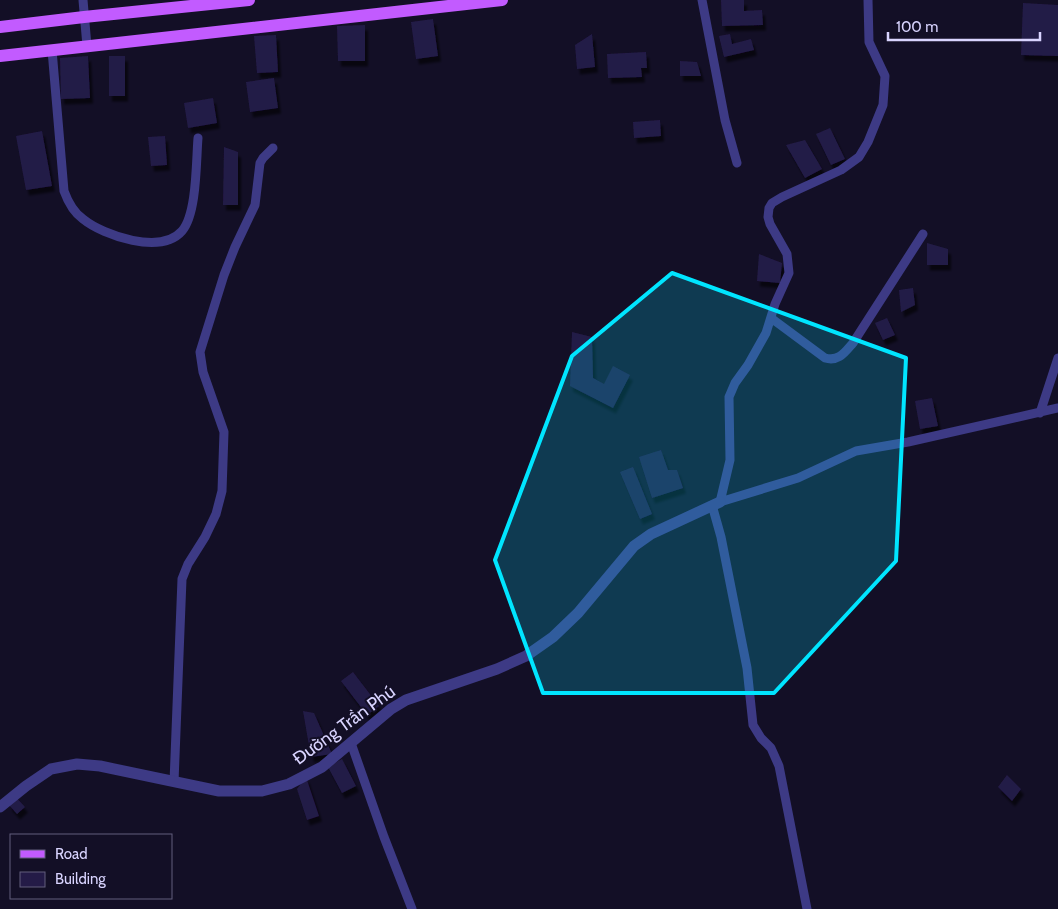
<svg xmlns="http://www.w3.org/2000/svg" width="1058" height="909" font-family="Cabin,sans-serif">
<style>
.building{fill:#241b47;filter:url(#shadow)}
.lines{fill:none;stroke-linecap:round;stroke-linejoin:round}
.minor{stroke:#3d3a85;stroke-width:9}
.tertiary{stroke:#3d3a85;stroke-width:11}
.primary{stroke:#c25bff;stroke-width:12}
.marked{fill:#00e5ff;fill-opacity:0.2;stroke:#00e5ff;stroke-width:4;stroke-linejoin:round}
.labels{text-anchor:middle;dominant-baseline:central;stroke-width:4;stroke-linejoin:round;paint-order:stroke}
.street-label{font-size:18px;fill:#d9d4ff;stroke:#130f26}
</style>
<defs>
<filter id="shadow"><feDropShadow dx="3" dy="5.5" stdDeviation="1" flood-color="#0009"/></filter>
</defs>
<rect width="100%" height="100%" fill="#130f26"/>
<path class="building" d="M721 0H744V11L762 10 763 25 722 26Z
M1023 3 1058 5V56L1021 55Z
M433 19 438 56 416 59 411 22Z
M365 25V61H338L337 26Z
M592 34 595 67 577 69 575 45Z
M730 34 732 44 751 39 754 50 724 57 719 36Z
M276 35 278 72 257 73 254 36Z
M646 52 647 68H641L642 77 608 78 607 54Z
M88 56 90 98 61 99 60 58Z
M109 56H125V96H109Z
M680 61 697 62 701 76H680Z
M274 78 278 108 250 112 246 82Z
M213 98 217 123 188 128 184 103Z
M660 120 661 136 634 138 633 122Z
M830 128 845 159 831 165 816 134Z
M42 131 52 186 26 190 16 136Z
M165 136 167 165 151 166 148 137Z
M805 140 822 169 805 178 786 145Z
M224 147 238 152V205H223Z
M927 243 948 249V265H927Z
M759 254 782 263 780 283 757 281Z
M913 288 915 305 901 312 899 290Z
M887 318 895 335 883 340 875 323Z
M572 332 592 337 593 378 604 384 613 366 630 375 613 408 570 386Z
M932 398 938 426 920 429 915 401Z
M661 450 668 470H677L683 488 652 498 639 457Z
M633 467 652 514 640 519 620 472Z
M353 672 379 706 367 715 341 681Z
M303 711 314 713 332 754 311 757Z
M342 759 356 786 342 793 328 767Z
M1007 775 1021 789 1012 801 998 787Z
M306 777 319 816 307 820 297 789Z
M14 795 25 807 17 814 9 805Z"/>
<g class="lines">
<path class="minor" d="M83 0 87 46
M702 0 725 120 737 163
M52 50 64 191C68 202 73 212 83 219 104 236 161 255 182 231 197 214 196 162 198 138
M771 318 825 358C839 362 845 352 853 343L923 234
M1040 413 1058 358
M720 502 730 460 729 397 735 383 748 365 766 333 775 304 789 273 787 254 770 224 768 217 769 208 772 203 782 197 841 170 859 157 868 142 883 105 885 76 869 42 868 0
M720 502 798 478 856 451 908 442 1058 408
M712 505 721 537 747 668 753 725 761 738 771 748 779 766 807 909
M351 743 384 837 412 909
M174 782 182 579 188 564 205 537 216 514 222 491 224 432 203 372 200 352 224 275 235 247 255 205 260 163 263 158 273 148"/>
<path class="tertiary" d="M0 807 26 786 51 769 77 764 100 766 219 791H262L289 784 322 767 391 709 406 700 497 669 526 656 553 637 578 613 634 546 651 534 720 502"/>
<path class="primary" d="M0 27 84 17 249 0
M0 56 502 0"/>
</g>
<path class="marked" d="M672 273 906 358 896 561 774 693H543L495 560 572 356Z"/>
<g class="labels">
<g class="street-label">
<text transform="translate(344 725) rotate(-36)">Đường Trần Phú</text>
</g>
</g>
<rect x="10" y="834" width="162" height="65" fill="#130f26" stroke="#625e7d"/>
<rect x="20" y="850" width="25" height="8" fill="#c25bff" stroke="#625e7d"/>
<text x="55" y="859" font-size="15" fill="#d9d4ff">Road</text>
<rect x="20" y="872" width="25" height="15" fill="#241b47" stroke="#625e7d"/>
<text x="55" y="884" font-size="15" fill="#d9d4ff">Building</text>
<path d="M888 32v8h152v-8" fill="none" stroke="#d9d4ff" stroke-width="2.5"/>
<text x="896" y="32" font-size="15" fill="#d9d4ff" stroke="#130f26" stroke-width="4" paint-order="stroke">100 m</text>
</svg>
